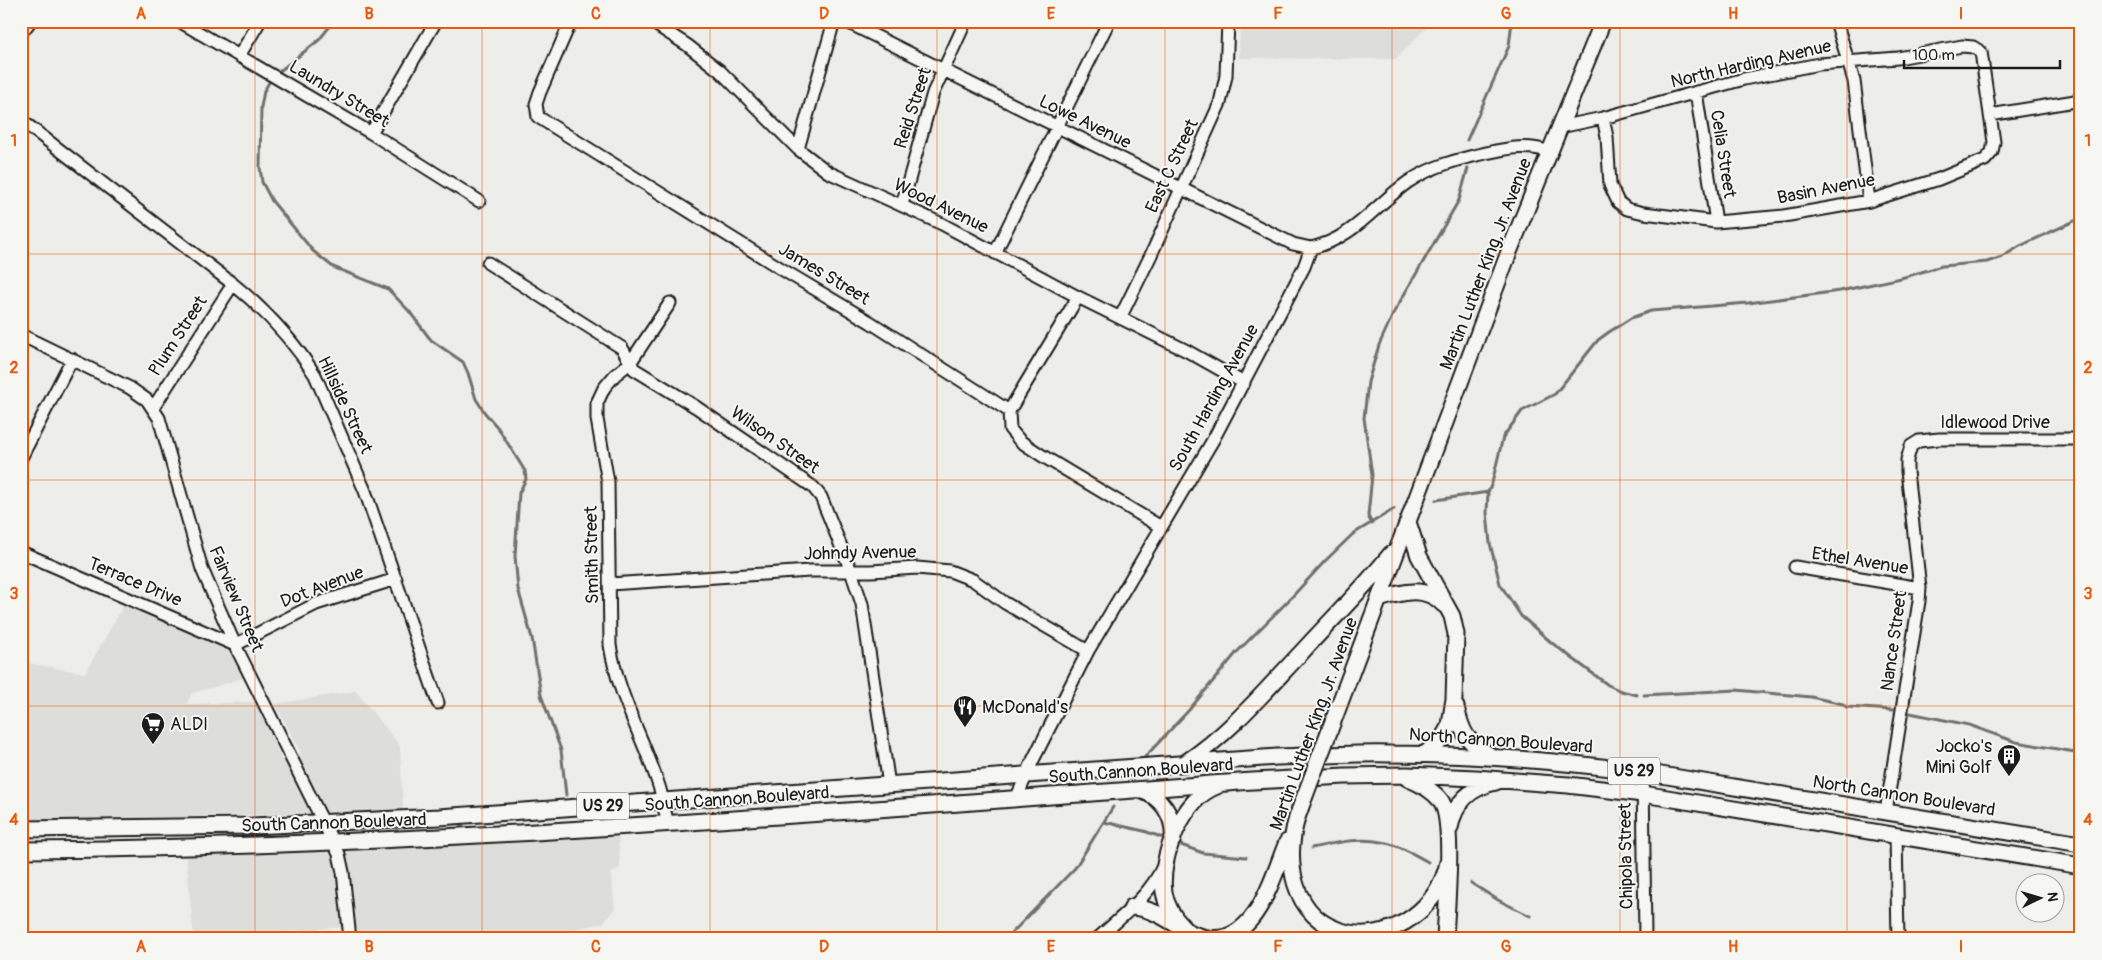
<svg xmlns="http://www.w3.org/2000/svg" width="2102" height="960" font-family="Pangolin,sans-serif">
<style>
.built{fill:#ddddda}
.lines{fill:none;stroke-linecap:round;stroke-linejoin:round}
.stream{stroke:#6f6f6d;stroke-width:3}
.minor-casing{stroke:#1c1c1c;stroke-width:15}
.major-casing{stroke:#1c1c1c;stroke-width:19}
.minor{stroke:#f6f6f2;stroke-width:11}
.major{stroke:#f6f6f2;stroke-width:15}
.major-bridge-casing{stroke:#1c1c1c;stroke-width:19;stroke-linecap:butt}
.major-bridge{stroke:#f6f6f2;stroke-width:15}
.grid{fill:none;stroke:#e8590c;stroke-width:1;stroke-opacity:0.55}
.labels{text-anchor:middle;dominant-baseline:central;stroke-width:4;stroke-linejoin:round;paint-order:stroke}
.shield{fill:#f6f6f2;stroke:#5d5d5c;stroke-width:1}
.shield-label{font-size:16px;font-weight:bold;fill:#1c1c1c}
.street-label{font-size:18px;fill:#1c1c1c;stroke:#f6f6f2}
.poi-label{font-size:18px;fill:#1c1c1c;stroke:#f6f6f2;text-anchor:start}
.neatline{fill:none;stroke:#e8590c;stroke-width:2}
.grid-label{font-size:16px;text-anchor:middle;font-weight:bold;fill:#e8590c}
</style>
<rect width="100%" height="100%" fill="#edede9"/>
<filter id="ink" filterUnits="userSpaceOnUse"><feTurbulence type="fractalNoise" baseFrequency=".02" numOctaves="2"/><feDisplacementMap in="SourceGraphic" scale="10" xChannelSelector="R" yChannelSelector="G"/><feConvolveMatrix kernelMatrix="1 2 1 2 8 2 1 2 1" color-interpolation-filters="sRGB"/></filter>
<g filter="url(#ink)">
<path class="built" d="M1240 21H1433L1396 59 1239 58Z
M124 605 229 647 243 678 191 694 187 704 256 702 282 761 301 753 275 704 356 691 400 746 403 811 21 821V662L85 673Z
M618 832 620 868 611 874 615 908 603 923 547 935 538 939H358L356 926 194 939 186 855 471 844Z"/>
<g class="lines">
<path class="stream" d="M276 74 319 40 334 21
M271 79 264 91 261 107 260 167 262 182 272 201 313 251 333 267 388 289 409 311 431 340 463 362 468 373 476 399 485 413 498 428 525 471 526 479 519 493 515 556 518 589 532 638 541 695 561 750 566 795
M1467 140 1509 46 1512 21
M1436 500 1488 492
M1372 524 1368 516 1372 475 1364 418 1368 382 1379 345 1394 312 1459 200 1468 168
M1637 695 1621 691 1608 685 1552 643 1521 616 1500 584 1490 543 1487 513 1488 492 1492 483 1503 437 1522 411 1555 394 1598 340 1609 332 1631 318 1651 311 1748 303 1840 291 1901 278 1942 266 1987 262 2002 257 2020 246 2081 218
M1644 695 1736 690 1811 697 1843 704 1846 707 1893 710
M1910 713 1969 725 2016 742 2081 753
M1145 757 1189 710 1237 652 1290 599 1325 561 1353 534 1394 509
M1104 822 1144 831 1164 838
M1181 845 1203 853 1246 857
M1312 848C1334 843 1359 837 1382 842 1398 845 1414 854 1428 862
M1471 883 1498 900 1530 916
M572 936 573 939
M1006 939 1075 868 1113 807"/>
<g class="minor-casing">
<path id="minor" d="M179 21 371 133 479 201
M571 21 540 92 536 104 538 117 788 273 870 322 1009 411
M650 21 687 45 720 71 798 149 828 172 942 224 1078 297 1187 351 1244 383
M845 21 1293 244 1311 248
M1836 21 1854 81 1869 201
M239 56 260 21
M1696 92 1716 222
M1990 115 2081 100
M21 120 233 284C265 310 293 340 315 375L365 491 438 703
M1560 127 1603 118 1744 79 1819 64 1898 58 1962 46 1973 47 1981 52 1994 142 1992 152 1985 160 1939 179 1869 201 1784 216 1716 222 1644 213 1627 209 1618 202 1610 185 1607 137 1603 118
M371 133 436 21
M798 149 834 21
M902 205 933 93 964 25
M995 253 1109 21
M488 263 622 348 634 369 696 407 813 487 821 497 851 571 862 604 889 785
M1078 297 1009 411 1010 429 1020 441 1041 455 1161 527
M1120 318 1151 255 1220 103 1226 76 1228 21
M21 335 130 388 147 400 159 418 202 569 235 645 339 854 343 872 350 939
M153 408 233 284
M21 458 72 359
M21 552 235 645 316 604 396 579
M1795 567 1920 588
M610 584 810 571H871L917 568 950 571 973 580 1005 603 1088 651
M1643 772 1645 939
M1016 799 1033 760 1088 651 1213 440 1304 267 1311 248C1353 239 1375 205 1408 182 1432 166 1459 159 1486 153 1509 148 1528 144 1550 152
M1886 812 1919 601 1920 588 1907 471V460L1911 446 1919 441 1939 439H2081
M668 823C664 811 663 798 659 786 643 737 618 696 610 645L608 482 597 419V403L604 388 615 375 630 363 670 303
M1896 835 1898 939
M1097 939C1121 917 1150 896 1163 866"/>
</g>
<g class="major-casing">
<path id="major" d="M21 30 28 21
M1408 522 1419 556 1452 616 1456 634 1454 699 1450 725 1442 739 1425 754
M1379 599C1402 592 1426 585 1444 605
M1456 707C1462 734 1467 742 1491 756
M1329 732 1509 252 1603 21
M1185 763C1230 733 1264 692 1301 653 1331 620 1363 589 1391 554
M1407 778C1419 783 1433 790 1441 801 1455 821 1446 911 1445 939
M1140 790C1161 796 1175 816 1173 839
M1300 809C1282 856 1290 921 1349 933 1394 941 1440 906 1448 862
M1450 828C1454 803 1471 787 1496 782
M21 829 252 826 439 817 1277 757C1315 756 1353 753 1391 754 1476 754 1559 761 1643 772L2081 844
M21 850C433 847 843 811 1253 781L1345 776 1407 775 1476 778 1568 785 1643 794 2081 866
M1132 907C1154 908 1172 923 1191 933 1252 960 1271 881 1287 842
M1182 926C1173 917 1166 904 1164 892 1159 858 1183 797 1217 786"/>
</g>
<use href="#minor" class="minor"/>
<use href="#major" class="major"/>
<g class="major-bridge-casing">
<path id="major-bridge" d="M1300 809 1329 732"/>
</g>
<use href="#major-bridge" class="major-bridge"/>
</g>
</g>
<path class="grid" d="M255 21V939M482 21V939M710 21V939M937 21V939M1165 21V939M1392 21V939M1620 21V939M1847 21V939M21 254H2081M21 480H2081M21 706H2081"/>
<defs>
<g id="restaurant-pin" transform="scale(1.25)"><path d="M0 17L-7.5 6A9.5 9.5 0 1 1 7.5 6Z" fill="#1c1c1c" stroke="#f6f6f2"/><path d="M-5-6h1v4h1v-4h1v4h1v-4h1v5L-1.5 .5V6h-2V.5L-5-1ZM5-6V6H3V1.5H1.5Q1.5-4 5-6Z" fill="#fff"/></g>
<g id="supermarket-pin" transform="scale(1.25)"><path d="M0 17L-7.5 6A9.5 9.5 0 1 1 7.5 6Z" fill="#1c1c1c" stroke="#f6f6f2"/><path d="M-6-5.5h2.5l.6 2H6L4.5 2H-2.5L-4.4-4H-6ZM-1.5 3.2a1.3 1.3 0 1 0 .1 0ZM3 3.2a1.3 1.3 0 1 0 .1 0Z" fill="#fff"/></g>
<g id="building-pin" transform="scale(1.25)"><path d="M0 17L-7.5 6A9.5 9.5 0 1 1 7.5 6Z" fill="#1c1c1c" stroke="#f6f6f2"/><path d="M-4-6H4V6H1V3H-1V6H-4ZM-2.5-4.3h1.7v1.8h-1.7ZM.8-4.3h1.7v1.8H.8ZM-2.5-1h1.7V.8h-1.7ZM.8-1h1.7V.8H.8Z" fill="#fff"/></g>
</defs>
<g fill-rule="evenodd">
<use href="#restaurant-pin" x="965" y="707"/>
<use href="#supermarket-pin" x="153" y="724"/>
<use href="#building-pin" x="2009" y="756"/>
</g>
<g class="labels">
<g class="shield">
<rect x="1608" y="757.5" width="52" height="27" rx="4"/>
<rect x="577" y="792.5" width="52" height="27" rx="4"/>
</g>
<g class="shield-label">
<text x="1634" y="771">US 29</text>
<text x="603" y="806">US 29</text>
</g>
<g class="street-label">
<text transform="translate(1751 64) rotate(-13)">North Harding Avenue</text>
<text transform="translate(339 94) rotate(31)">Laundry Street</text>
<text transform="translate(913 108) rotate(-72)">Reid Street</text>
<text transform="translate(1085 122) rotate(26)">Lowe Avenue</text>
<text transform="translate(1723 154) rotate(81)">Celia Street</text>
<text transform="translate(1172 166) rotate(-65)">East C Street</text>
<text transform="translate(1826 189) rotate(-11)">Basin Avenue</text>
<text transform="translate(941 206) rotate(26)">Wood Avenue</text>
<text transform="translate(1486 264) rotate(-69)">Martin Luther King, Jr. Avenue</text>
<text transform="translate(824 274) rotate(31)">James Street</text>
<text transform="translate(178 336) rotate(-57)">Plum Street</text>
<text transform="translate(1214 398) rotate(-61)">South Harding Avenue</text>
<text transform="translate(345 405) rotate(65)">Hillside Street</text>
<text x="1995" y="422">Idlewood Drive</text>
<text transform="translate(775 440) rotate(35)">Wilson Street</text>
<text transform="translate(860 553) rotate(-1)">Johndy Avenue</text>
<text transform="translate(592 555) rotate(-91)">Smith Street</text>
<text transform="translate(1860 561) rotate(9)">Ethel Avenue</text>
<text transform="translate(135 582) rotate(23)">Terrace Drive</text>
<text transform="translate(322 587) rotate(-21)">Dot Avenue</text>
<text transform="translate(236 599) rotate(67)">Fairview Street</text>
<text transform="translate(1894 641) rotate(-82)">Nance Street</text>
<text transform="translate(1314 724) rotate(-70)">Martin Luther King, Jr. Avenue</text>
<text transform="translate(1501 741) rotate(4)">North Cannon Boulevard</text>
<text transform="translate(1141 771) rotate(-4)">South Cannon Boulevard</text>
<text transform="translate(1904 796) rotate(9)">North Cannon Boulevard</text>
<text transform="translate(737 799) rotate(-4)">South Cannon Boulevard</text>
<text transform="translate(334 823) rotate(-2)">South Cannon Boulevard</text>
<text transform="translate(1626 856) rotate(-91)">Chipola Street</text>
</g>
<g class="poi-label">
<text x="982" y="707">McDonald's</text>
<text x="170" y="724">ALDI</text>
<text x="1992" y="746" text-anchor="end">Jocko's<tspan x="1992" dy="21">Mini Golf</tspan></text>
</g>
</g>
<rect width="2102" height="960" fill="none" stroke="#f6f6f2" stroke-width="55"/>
<g transform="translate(2040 898) rotate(85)"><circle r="24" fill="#f6f6f2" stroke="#9f9f9c"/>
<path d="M0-4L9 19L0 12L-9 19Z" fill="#1c1c1c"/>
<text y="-8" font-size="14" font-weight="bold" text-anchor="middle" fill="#1c1c1c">N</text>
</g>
<path d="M1904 60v8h156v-8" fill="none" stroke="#1c1c1c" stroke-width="2.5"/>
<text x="1912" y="60" font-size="15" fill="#1c1c1c" stroke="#f6f6f2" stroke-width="4" paint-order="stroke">100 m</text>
<rect x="28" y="28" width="2046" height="904" class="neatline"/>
<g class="grid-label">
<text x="141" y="19">A</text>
<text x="369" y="19">B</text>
<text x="596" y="19">C</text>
<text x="824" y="19">D</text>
<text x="1051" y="19">E</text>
<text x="1278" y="19">F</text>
<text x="1506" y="19">G</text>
<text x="1733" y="19">H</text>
<text x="1961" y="19">I</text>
<text x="14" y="146">1</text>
<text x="2088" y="146">1</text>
<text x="14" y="373">2</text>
<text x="2088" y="373">2</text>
<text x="14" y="599">3</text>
<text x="2088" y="599">3</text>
<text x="14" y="825">4</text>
<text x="2088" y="825">4</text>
<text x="141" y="952">A</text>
<text x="369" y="952">B</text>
<text x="596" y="952">C</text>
<text x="824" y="952">D</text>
<text x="1051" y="952">E</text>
<text x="1278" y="952">F</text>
<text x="1506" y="952">G</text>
<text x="1733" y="952">H</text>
<text x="1961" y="952">I</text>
</g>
</svg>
